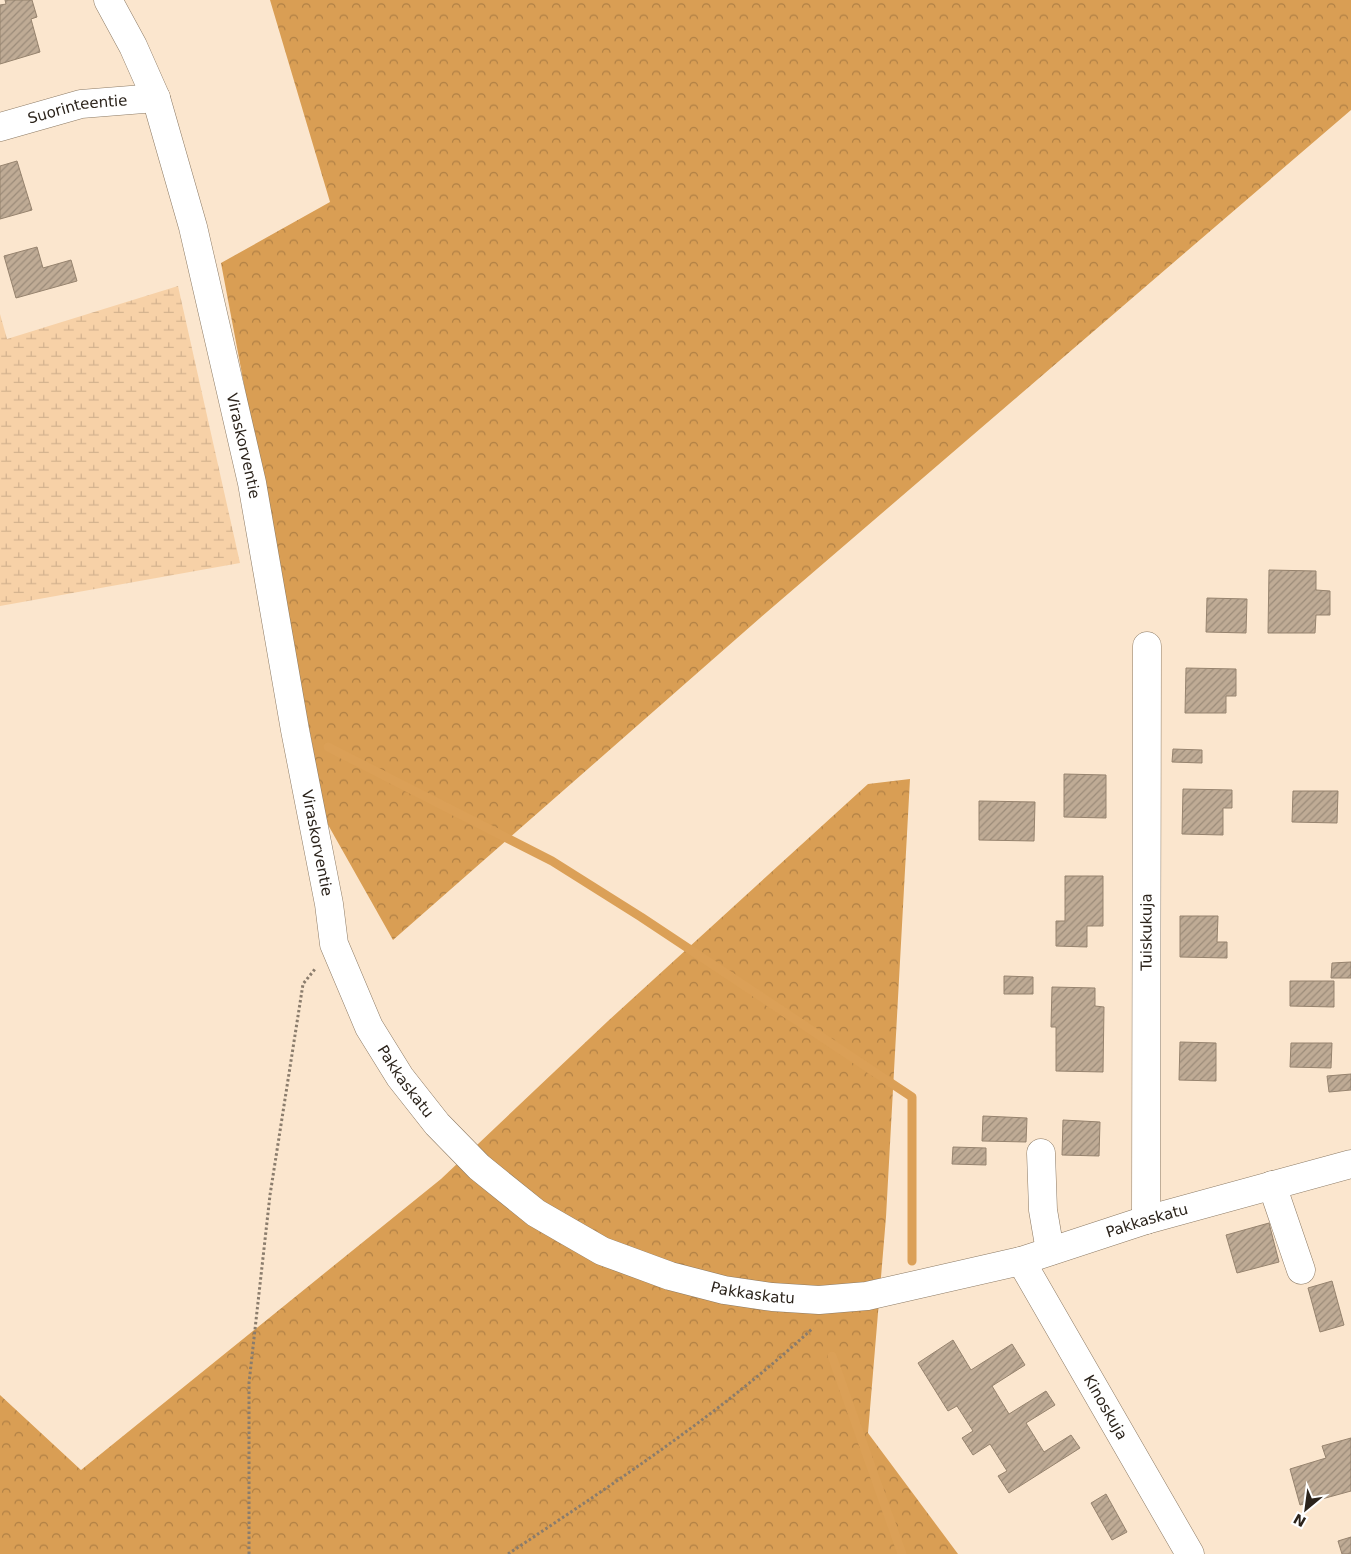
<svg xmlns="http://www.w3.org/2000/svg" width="1351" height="1554" font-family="'DejaVu Sans',sans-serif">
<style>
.forest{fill:url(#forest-crowns)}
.wetland{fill:url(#wetland-marsh)}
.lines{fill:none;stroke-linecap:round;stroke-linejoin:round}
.stream{stroke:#dba057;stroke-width:9}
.building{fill:url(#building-hatch);stroke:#96836e}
.minor-casing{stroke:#8c7a64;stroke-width:29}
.path{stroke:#8a7c6c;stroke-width:3;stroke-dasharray:2.5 2.5;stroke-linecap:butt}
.minor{stroke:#fff;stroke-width:28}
.labels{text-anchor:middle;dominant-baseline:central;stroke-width:4;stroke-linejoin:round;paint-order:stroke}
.street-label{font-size:15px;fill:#2b231b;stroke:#fff}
</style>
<defs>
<pattern id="forest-crowns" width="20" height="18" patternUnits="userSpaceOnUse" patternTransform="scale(1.25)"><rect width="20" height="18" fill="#d99e54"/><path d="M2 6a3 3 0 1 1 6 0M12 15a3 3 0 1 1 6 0" fill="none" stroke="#b08045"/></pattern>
<pattern id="wetland-marsh" width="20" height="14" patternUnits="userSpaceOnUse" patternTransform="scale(1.25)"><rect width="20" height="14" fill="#f7d1a7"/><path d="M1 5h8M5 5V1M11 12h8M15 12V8" fill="none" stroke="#d4b38f"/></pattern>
<pattern id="building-hatch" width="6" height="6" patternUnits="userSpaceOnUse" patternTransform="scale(1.25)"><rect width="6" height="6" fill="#bfab95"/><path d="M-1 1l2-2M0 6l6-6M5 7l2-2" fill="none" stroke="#9b8b79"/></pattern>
</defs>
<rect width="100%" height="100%" fill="#fbe6ce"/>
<path class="forest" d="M270 0H1351V110L760 618 393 940 327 823 221 263 330 202Z
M910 779 886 1217 868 1433 958 1554H0V1395L81 1470 441 1179 608 1021 868 784Z"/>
<path class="wetland" d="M178 286 240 563 0 606V314L7 339Z"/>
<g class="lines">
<path class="stream" d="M328 747 552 861 641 917 912 1097V1261
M832 1356 902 1554"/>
</g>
<path class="building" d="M5 0H32L37 17 31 19 40 52 0 64V5L6 4Z
M17 161 32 210 0 219V166Z
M37 247 43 268 71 260 77 281 16 298 4 256Z
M1269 570 1316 571V590L1330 591V615H1316L1315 633H1268Z
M1207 598 1247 599 1246 633 1206 632Z
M1186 668 1236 669V696H1226V713H1185Z
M1173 749 1202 750V763L1172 762Z
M1064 774 1106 775V818L1064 817Z
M1183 789 1232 790V808H1223V835L1182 834Z
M1293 791H1338L1337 823 1292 822Z
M979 801 1035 802 1034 841 979 840Z
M1065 876H1103V926H1087V947L1056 946V921H1065Z
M1180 916H1218L1217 942H1227V958L1180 957Z
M1351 962V978H1331L1332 963Z
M1004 976 1033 977V994H1004Z
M1290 981H1334V1007L1290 1006Z
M1052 987 1095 988V1006L1104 1007 1103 1072 1056 1071V1027H1051Z
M1180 1042 1216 1043V1081L1179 1080Z
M1291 1043H1332L1331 1068 1290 1067Z
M1351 1074V1090L1329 1092 1327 1076Z
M983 1116 1027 1118 1026 1142 982 1141Z
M1063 1120 1100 1122 1099 1156 1062 1155Z
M953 1147 986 1148V1165L952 1164Z
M1269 1223 1279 1262 1237 1273 1226 1235Z
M1332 1281 1344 1325 1320 1332 1308 1288Z
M953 1340 971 1370 1012 1344 1025 1365 992 1386 1009 1414 1046 1391 1055 1405 1026 1423 1044 1452 1071 1435 1080 1448 1009 1493 998 1476 1007 1471 990 1444 973 1455 962 1438 973 1431 957 1406 948 1411 918 1363Z
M1351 1438V1491L1300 1505 1290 1469 1326 1458 1322 1446Z
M1106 1494 1127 1532 1112 1540 1091 1503Z
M1351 1537V1554H1342L1338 1541Z"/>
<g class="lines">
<g class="minor-casing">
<g id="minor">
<path id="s1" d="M108 0 133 46 156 98 193 227 252 483 295 730 329 904 334 944 369 1027 400 1077 437 1124 479 1167 536 1213 602 1251 670 1276 724 1290 772 1297 819 1300 867 1296 1021 1261 1146 1220 1351 1164"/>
<path id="s2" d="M0 127 81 104 156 98"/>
<path d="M1041 1153 1043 1210 1050 1251"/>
<path d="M1272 1185 1301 1270"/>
<path id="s3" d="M1146 1220 1147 646"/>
<path id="s4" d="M1021 1261 1190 1554"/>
</g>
</g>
<path class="path" d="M249 1554V1383L270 1195 303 984 315 969
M508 1554C613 1484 720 1414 813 1328"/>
<use href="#minor" class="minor"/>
</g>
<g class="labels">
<g class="street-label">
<text stroke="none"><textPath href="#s2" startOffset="80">Suorinteentie</textPath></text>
<text stroke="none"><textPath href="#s1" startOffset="468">Viraskorventie</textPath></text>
<text stroke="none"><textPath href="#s1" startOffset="872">Viraskorventie</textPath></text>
<text stroke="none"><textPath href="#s3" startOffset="288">Tuiskukuja</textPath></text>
<text stroke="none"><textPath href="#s1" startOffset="1130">Pakkaskatu</textPath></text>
<text stroke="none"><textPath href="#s1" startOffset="1955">Pakkaskatu</textPath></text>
<text stroke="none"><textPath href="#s1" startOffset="1550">Pakkaskatu</textPath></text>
<text stroke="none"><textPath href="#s4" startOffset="169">Kinoskuja</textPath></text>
</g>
</g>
<g transform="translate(1306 1509) rotate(209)" stroke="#ffffff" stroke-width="4" paint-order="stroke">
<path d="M0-4L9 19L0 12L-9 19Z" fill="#2b231b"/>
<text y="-8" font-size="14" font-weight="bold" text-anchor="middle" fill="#2b231b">N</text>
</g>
</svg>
